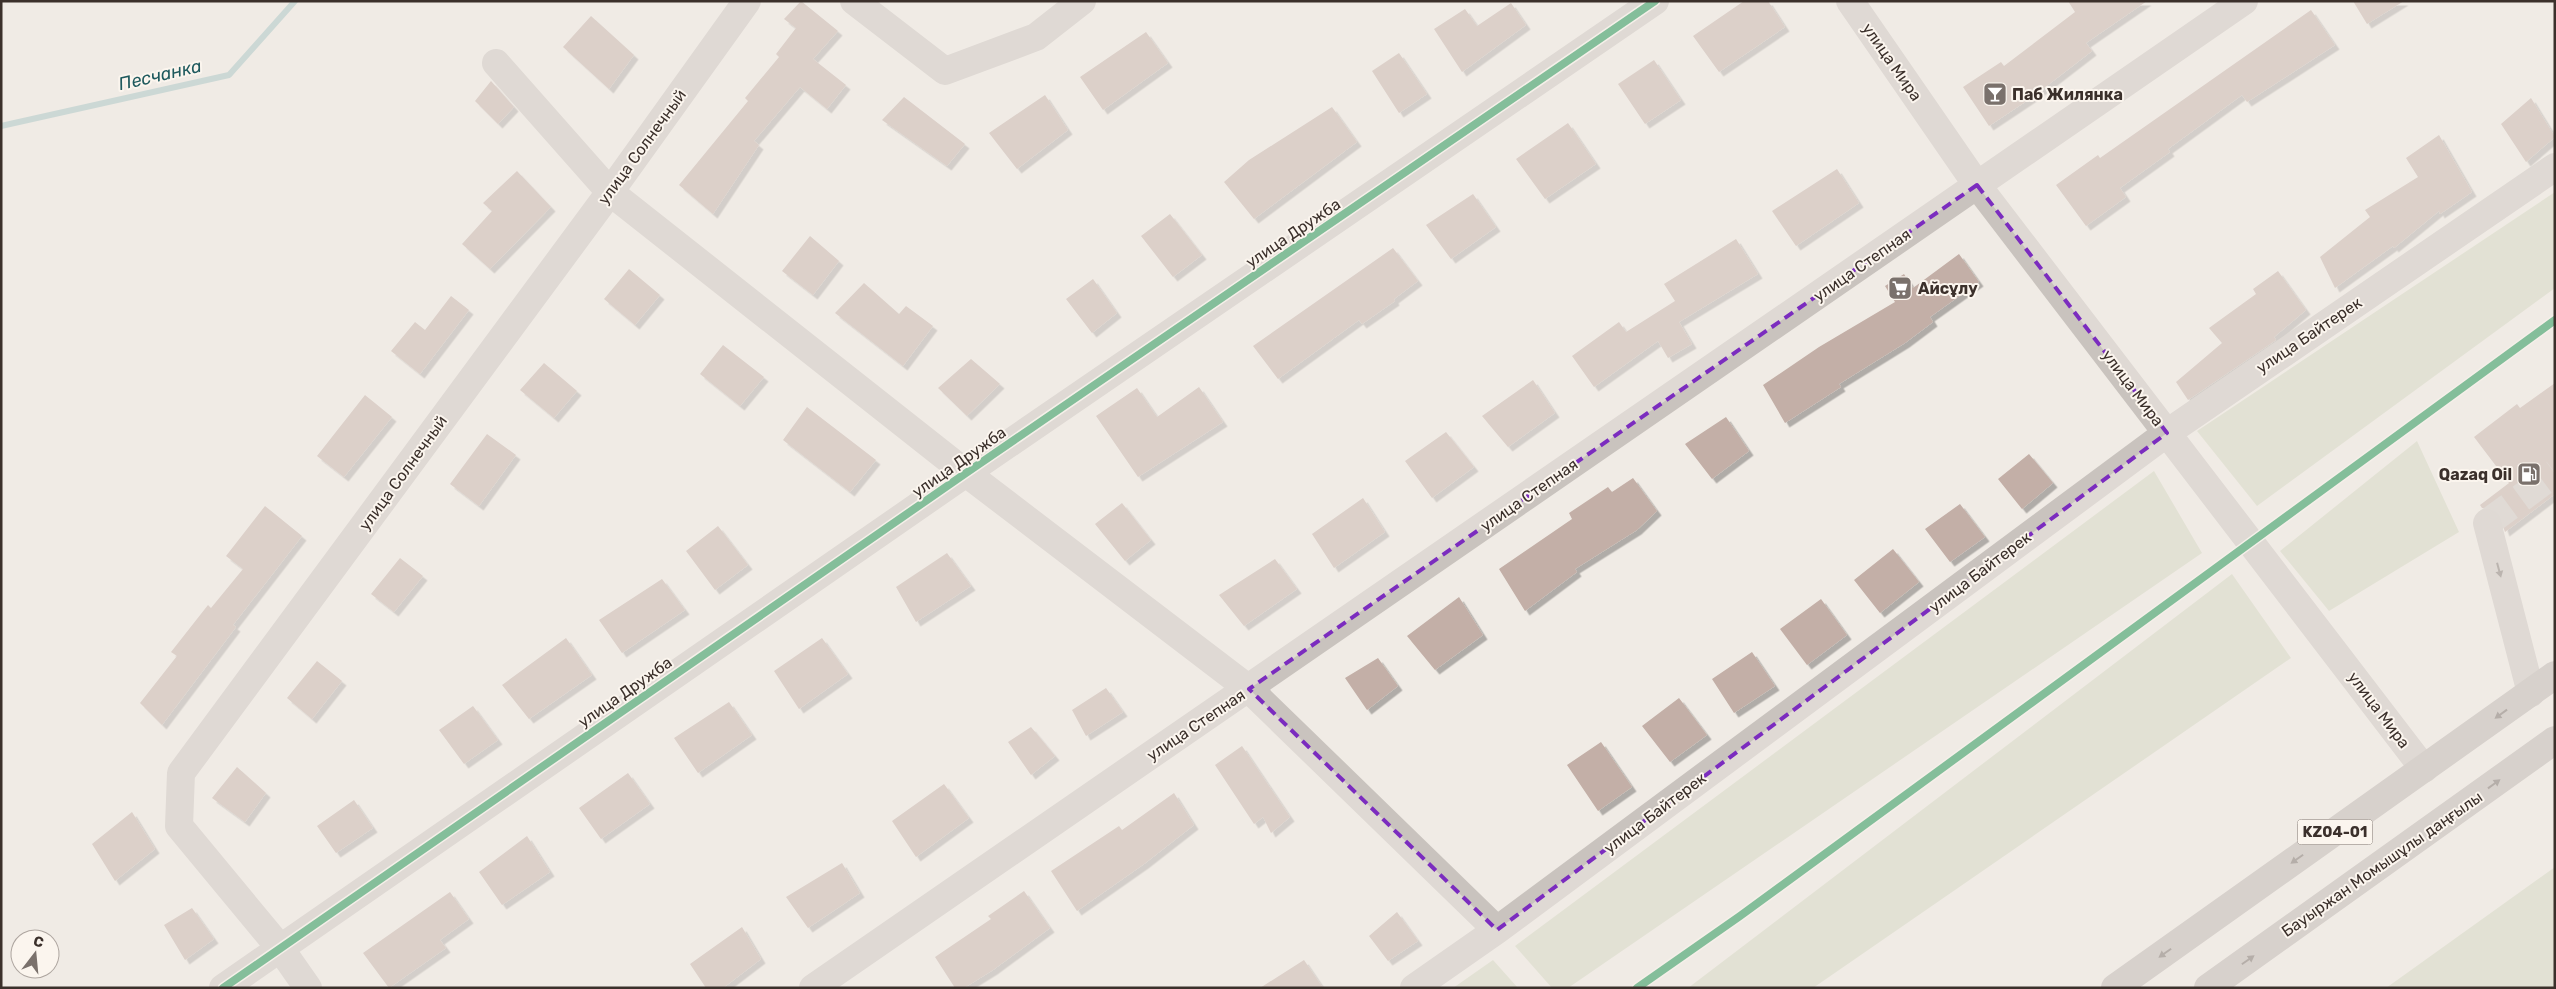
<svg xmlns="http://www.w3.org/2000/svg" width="2556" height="989" font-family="Rubik,sans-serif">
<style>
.green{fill:#d1d6bf}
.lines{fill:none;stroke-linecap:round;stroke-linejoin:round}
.stream{stroke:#a1c2c1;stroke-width:6}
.building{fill:#c3afa7;filter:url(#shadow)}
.minor-tunnel{stroke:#ccc6c0;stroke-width:28;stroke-dasharray:28 14;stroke-linecap:butt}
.minor{stroke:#c9c3be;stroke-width:28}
.major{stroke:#b8b1ad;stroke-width:28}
.cycleway-casing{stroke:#fbf5ee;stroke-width:11}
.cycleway{stroke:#00873e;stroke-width:8}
.oneway{fill:#7b726d}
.oneway2{fill:#6d645f}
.marked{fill:none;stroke:#7b2cbf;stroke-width:4;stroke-dasharray:10 6;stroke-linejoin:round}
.labels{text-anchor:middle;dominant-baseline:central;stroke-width:4;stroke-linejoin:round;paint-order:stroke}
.shield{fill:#fbf5ee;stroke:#756b66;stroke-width:1}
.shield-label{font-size:15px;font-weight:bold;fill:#3b302b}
.street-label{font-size:16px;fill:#3b302b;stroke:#fbf5ee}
.poi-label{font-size:16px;font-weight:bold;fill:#3b302b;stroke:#fbf5ee;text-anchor:start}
.water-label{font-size:18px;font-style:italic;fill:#1f5a5e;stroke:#fbf5ee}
</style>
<defs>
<filter id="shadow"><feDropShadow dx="4.5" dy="4.5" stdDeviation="0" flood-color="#0004"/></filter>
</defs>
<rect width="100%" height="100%" fill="#f0ebe5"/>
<path class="green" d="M2555 192V288L2257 506 2197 431Z
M2417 441 2459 532 2329 611 2280 551Z
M2154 471 2202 553 1568 988H1552L1515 946Z
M2232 574 2291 658 1813 988H1688Z
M2555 867V988H2386Z
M1493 960 1518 988H1453Z"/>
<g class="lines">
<path class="stream" d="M1 126 229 75 295 1"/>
</g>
<path class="building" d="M801 1 838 31 813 59 846 85 827 109 800 87 754 141 759 145 713 214 679 185 748 101 745 98 779 57 776 54 796 28 784 19Z
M1744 1H1768L1785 27 1719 72 1693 36Z
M2068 1H2147L2086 43 2092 51 2031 98 1989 126 1963 87 2001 62 2004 66 2075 12Z
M2353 1H2404L2367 24Z
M1511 3 1526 25 1462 72 1434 29 1465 9 1477 26Z
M2311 10 2335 45 2247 102 2242 95 2168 149 2170 152 2120 188 2126 197 2086 226 2056 185 2098 155 2100 158Z
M591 16 634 55 609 89 563 47Z
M1146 32 1168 63 1103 110 1080 77Z
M1399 53 1427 94 1399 113 1372 71Z
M1654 60 1681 100 1645 124 1618 84Z
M491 81 514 107 498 124 475 101Z
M1045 95 1068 130 1017 169 989 133Z
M904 97 965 144 947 166 882 120Z
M2531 98 2555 137 2526 162 2501 124Z
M1332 107 1357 142 1254 219 1224 182 1249 160Z
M1568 123 1596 164 1545 199 1516 159Z
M2439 135 2472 192 2440 214 2439 211 2394 248 2393 246 2335 288 2320 257 2370 217 2365 210 2418 177 2406 158Z
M1837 169 1859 203 1796 246 1772 211Z
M517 171 551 207 490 269 462 244 492 211 483 203Z
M1473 194 1496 227 1451 259 1426 225Z
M1170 214 1202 255 1173 277 1141 236Z
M810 236 839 261 813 295 782 271Z
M1736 239 1758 274 1679 322 1692 344 1668 358 1658 341 1594 387 1572 356 1619 322 1626 332 1675 301 1664 284Z
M1393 248 1418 281 1394 299 1395 301 1362 324 1359 320 1278 379 1253 346Z
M1959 254 1979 282 1930 317 1933 322 1905 343 1839 384 1841 387 1785 423 1763 385 1819 347 1895 302 1885 286 1904 274 1913 288Z
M629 269 660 295 635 325 604 299Z
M2278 271 2306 310 2274 337 2276 340 2188 400 2176 382 2222 343 2209 328 2256 294 2253 289Z
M1093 279 1117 313 1092 333 1066 299Z
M864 283 899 314 906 306 933 326 903 366 835 313Z
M451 296 469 310 420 374 391 351 415 322 425 330Z
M723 345 764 377 740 406 700 374Z
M971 359 1000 384 967 416 938 388Z
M544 363 577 391 554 418 520 390Z
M1533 380 1555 413 1508 447 1482 416Z
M2555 383V494L2505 532 2498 512 2491 508H2482L2480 505 2509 483 2474 437 2517 404 2520 408Z
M1199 387 1223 422 1138 477 1096 416 1137 388 1157 417Z
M365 395 392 417 344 477 317 456Z
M807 407 876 460 850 492 783 440Z
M1726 417 1749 451 1712 479 1685 444Z
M1446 432 1474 467 1432 498 1405 461Z
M487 434 516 455 479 506 450 484Z
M2029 454 2053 483 2022 509 1998 479Z
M1633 478 1657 511 1637 530 1575 569 1577 572 1525 611 1499 569 1572 519 1569 513 1608 487 1612 492Z
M1363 498 1385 532 1334 568 1312 534Z
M1122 503 1151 540 1125 561 1095 524Z
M1960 504 1985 537 1950 562 1925 529Z
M265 506 302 536 233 625 236 627 162 725 140 703 177 656 171 652 208 605 211 608 243 569 226 556Z
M718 526 748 565 715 590 686 551Z
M1893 549 1919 582 1880 613 1854 580Z
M947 553 971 586 916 622 896 587Z
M400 558 423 576 394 612 371 594Z
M1275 559 1297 589 1244 626 1219 595Z
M662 579 685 610 622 653 599 620Z
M1459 597 1483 635 1435 670 1407 636Z
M1821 599 1847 635 1807 665 1780 629Z
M566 638 592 675 529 719 502 685Z
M822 638 848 674 799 709 774 671Z
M1752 652 1775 686 1734 713 1712 679Z
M1378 658 1398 686 1367 710 1345 678Z
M317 661 342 681 312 719 287 698Z
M1106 688 1123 712 1086 736 1072 710Z
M1679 698 1707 735 1670 762 1642 726Z
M729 702 752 735 698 773 674 738Z
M473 706 498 740 464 764 439 730Z
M1031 727 1055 756 1031 775 1008 742Z
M1601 742 1632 787 1598 811 1567 765Z
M1242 746 1290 817 1271 833 1263 817 1254 824 1215 765Z
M237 767 266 793 245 822 212 798Z
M628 773 650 804 601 839 579 808Z
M944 784 969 818 916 857 892 821Z
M1174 793 1194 825 1144 864 1077 911 1051 871 1119 826 1122 830Z
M354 800 373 828 336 853 317 826Z
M132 812 155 849 115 881 92 844Z
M527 836 550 872 502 905 479 872Z
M842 863 860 893 808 928 786 897Z
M1024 891 1050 928 993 970 964 988H955L935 957 991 919 988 916Z
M450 892 469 919 440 940 446 948 389 988 363 953Z
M192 908 214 939 185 960 164 925Z
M1397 912 1418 941 1388 961 1369 936Z
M742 927 761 959 723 988H706L690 964Z
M1304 960 1323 988H1260Z"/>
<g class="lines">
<path class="minor-tunnel" d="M2487 523 2555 473"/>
<path class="minor" d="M854 1 945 71 1036 37 1082 1
M1850 1 1977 185 2424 769
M496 63 610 192 966 473 1249 689 1497 930
M2487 523 2531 693
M223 988 966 473 1655 1
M308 988 280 948 179 826 181 773 610 192 747 1
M813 988 2244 1
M1414 988 1497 930 2167 433 2555 167"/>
<path class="major" d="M2115 988 2555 675
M2208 988 2555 740"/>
<g class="cycleway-casing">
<path id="cycleway" d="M223 988 966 473 1655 1
M1637 988 1740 916 2555 320"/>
</g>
<use href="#cycleway" class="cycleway"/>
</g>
<defs><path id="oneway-solid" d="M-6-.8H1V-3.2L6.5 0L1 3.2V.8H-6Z" transform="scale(1.25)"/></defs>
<use class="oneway" href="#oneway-solid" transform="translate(2499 570) rotate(75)"/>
<g class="oneway2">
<use href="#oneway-solid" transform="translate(2501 714) rotate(144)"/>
<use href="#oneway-solid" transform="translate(2494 784) rotate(-36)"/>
<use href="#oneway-solid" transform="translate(2297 859) rotate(145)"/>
<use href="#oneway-solid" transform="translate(2165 953) rotate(145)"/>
<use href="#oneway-solid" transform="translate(2248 960) rotate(-35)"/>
</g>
<path d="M0 0H2556V989H0ZM1977 185 2167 433 1497 930 1249 689Z" fill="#f0ebe5" fill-opacity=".55" fill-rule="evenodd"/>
<path class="marked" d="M1977 185 2167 433 1497 930 1249 689Z"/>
<defs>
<g id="bar-square" transform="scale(1.25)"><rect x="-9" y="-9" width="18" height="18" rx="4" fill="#7a716c" stroke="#fbf5ee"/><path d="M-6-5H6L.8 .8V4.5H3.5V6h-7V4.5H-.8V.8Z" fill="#fff"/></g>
<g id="supermarket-square" transform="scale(1.25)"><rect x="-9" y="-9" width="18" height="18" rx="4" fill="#7a716c" stroke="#fbf5ee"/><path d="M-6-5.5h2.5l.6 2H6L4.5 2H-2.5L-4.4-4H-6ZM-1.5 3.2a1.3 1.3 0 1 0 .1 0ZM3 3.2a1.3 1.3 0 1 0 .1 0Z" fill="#fff"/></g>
<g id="fuel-square" transform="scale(1.25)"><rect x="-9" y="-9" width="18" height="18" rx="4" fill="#7a716c" stroke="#fbf5ee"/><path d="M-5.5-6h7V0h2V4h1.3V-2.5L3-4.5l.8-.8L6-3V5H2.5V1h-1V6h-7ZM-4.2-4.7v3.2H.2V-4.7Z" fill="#fff"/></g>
</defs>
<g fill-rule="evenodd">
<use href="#bar-square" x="1995" y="94"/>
<use href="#supermarket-square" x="1900" y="288"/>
<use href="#fuel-square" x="2529" y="474"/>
</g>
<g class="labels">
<rect class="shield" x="2297.5" y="819.5" width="75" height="25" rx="4"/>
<g class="shield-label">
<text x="2335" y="832">KZ04-01</text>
</g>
<g class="street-label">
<text transform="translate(1892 62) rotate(55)">улица Мира</text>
<text transform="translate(642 147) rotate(-54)">улица Солнечный</text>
<text transform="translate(1293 233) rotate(-34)">улица Дружба</text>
<text transform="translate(1862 265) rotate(-35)">улица Степная</text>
<text transform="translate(2309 335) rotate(-34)">улица Байтерек</text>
<text transform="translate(2133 388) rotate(53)">улица Мира</text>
<text transform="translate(959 462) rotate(-35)">улица Дружба</text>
<text transform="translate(403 473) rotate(-54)">улица Солнечный</text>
<text transform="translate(1529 495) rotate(-35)">улица Степная</text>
<text transform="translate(1980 572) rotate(-37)">улица Байтерек</text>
<text transform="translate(625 692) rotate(-35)">улица Дружба</text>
<text transform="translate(2379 710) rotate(53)">улица Мира</text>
<text transform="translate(1196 725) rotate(-34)">улица Степная</text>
<text transform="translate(1655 813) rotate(-37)">улица Байтерек</text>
<text transform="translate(2382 864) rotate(-35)">Бауыржан Момышұлы даңғылы</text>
</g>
<g class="poi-label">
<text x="2012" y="94">Паб Жилянка</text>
<text x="1918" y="288">Айсұлу</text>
<text x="2512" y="474" text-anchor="end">Qazaq Oil</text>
</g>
<g class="water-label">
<text transform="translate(160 75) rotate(-13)">Песчанка</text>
</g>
</g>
<rect width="2556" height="989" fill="none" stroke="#3b302b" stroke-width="5"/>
<g transform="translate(35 954) rotate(16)"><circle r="24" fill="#fbf5ee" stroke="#aea6a0"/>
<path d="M0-4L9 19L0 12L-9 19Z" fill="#7a716c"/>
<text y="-8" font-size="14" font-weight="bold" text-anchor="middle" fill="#3b302b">С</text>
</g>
</svg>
